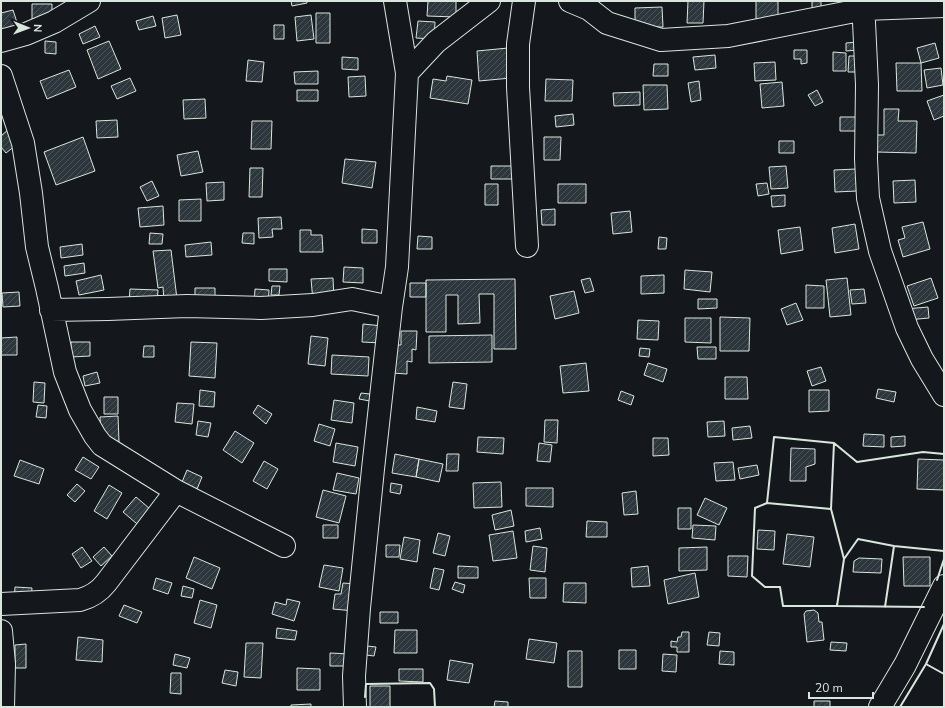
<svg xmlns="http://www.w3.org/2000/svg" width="945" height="708" font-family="'Nunito Sans',sans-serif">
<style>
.building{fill:url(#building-hatch);stroke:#d8e6dc}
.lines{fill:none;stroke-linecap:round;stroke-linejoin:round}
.minor-casing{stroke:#d8e6dc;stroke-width:24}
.minor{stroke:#14181c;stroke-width:22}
.wall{stroke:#d8e6dc;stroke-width:2}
</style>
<defs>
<pattern id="building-hatch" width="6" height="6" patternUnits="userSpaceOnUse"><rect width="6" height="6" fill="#2c363c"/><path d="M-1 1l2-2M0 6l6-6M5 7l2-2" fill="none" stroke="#4a5358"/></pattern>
</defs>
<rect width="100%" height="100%" fill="#14181c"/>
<path class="building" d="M291 1H307V3L292 6Z
M428 1H456V17L427 16Z
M688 1H704L703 23H687Z
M756 1H778V23H756Z
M812 1H821V9H812Z
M32 4H52V21H32Z
M662 7 663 27H635V8Z
M13 10 20 32 1 38V13Z
M316 13H330V43H316Z
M177 15 181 35 165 38 162 18Z
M311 15 314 39 297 41 295 17Z
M153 16 156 26 139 30 136 21Z
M418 21 435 22 434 39 416 38Z
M274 25H284V39H274Z
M95 26 100 37 83 44 79 34Z
M45 41 56 42V54L45 53Z
M109 41 121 69 98 79 87 50Z
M858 42V50L846 51V43Z
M935 43 939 58 921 63 917 48Z
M508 48 511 78 479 81 477 51Z
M794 50H807V63L801 64V59H794Z
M833 52 846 53V71H833Z
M715 55 716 68 695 70 693 57Z
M849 56H857V72H848Z
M342 57 358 58V70L342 69Z
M248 60 264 62 262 82 246 81Z
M775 62 776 80 755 81 754 63Z
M896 63H921L922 91H897Z
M654 64H668V76H653Z
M941 68 943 85 927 88 924 70Z
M69 70 76 87 47 99 40 81Z
M318 71V84H295L294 72Z
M365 76 366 96 349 97 348 77Z
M447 76 472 80 468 104 430 98 433 79 446 81Z
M130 78 136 91 117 99 111 86Z
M546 79 573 80 572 101H545Z
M699 81 701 100 691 102 688 83Z
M782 82 784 106 762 108 760 84Z
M643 85H667L668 109 644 110Z
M297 90H318V101H297Z
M817 90 823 102 815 106 808 95Z
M640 92V105L614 106 613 93Z
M944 95V116L934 120 927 101Z
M205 99 206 118 184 119 183 100Z
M884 109H899L898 121H917L916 153 877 152V135H884Z
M573 114 574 125 556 127 555 116Z
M840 117H857V131H840Z
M117 120 118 137 97 138 96 121Z
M252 121H272L271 149H251Z
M9 129 20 142 6 153 1 147V136Z
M83 137 95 171 56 185 44 152Z
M544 137H561L560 160H544Z
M779 141H794V153H779Z
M198 151 203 172 181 176 177 155Z
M345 159 376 162 372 188 342 183Z
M491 166H519V179H491Z
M786 166 788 188 771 189 769 167Z
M250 168H263L262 197H249Z
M856 169 857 191 835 192 834 170Z
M915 180 916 202 894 203 893 181Z
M152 181 159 196 147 201 140 187Z
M224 182V200L207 201 206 183Z
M767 183 769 194 758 196 756 184Z
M485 184H498V205H485Z
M558 184H586V203H558Z
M785 195V206L772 207 771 196Z
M201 199V221H179V200Z
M163 206 164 225 140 227 138 208Z
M555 209V225H542L541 210Z
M630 211 632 232 613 234 611 213Z
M281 217 282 229H272L273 237 259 238 258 218Z
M923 222 930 249 903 257 898 240 905 238 902 227Z
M855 224 859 249 835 253 832 228Z
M800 227 803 250 781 254 778 230Z
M362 229 377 230V243H362Z
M300 230H311V235H322L323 252H300Z
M150 233 163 234 162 244H149Z
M243 233H254V244L242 243Z
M418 236 432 237V249H417Z
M659 237 667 238 666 249H658Z
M211 242 212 255 186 257 185 245Z
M82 244 83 255 61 258 60 247Z
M171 250 177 299 164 301 163 287 158 288 153 251Z
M84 263 85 273 65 276 64 266Z
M344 267 363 268V283L343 282Z
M269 269H287V282L269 281Z
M685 270 712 272 710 292 684 289Z
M101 275 104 290 79 295 76 281Z
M664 275V293L641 294V276Z
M333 278 334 300 313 301 311 279Z
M590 278 594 291 585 293 581 280Z
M847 278 851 315 830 317 826 280Z
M931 278 938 298 914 306 907 286Z
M515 279 516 349H494V294H479L480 323 458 324V295H446V332H426V280Z
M410 283H426V297H410Z
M806 285 824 286V308H806Z
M272 286H280L279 295H271Z
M195 288H215V304H195Z
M130 289 158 290 157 303 129 302Z
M255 289 269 290 268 306 254 305Z
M864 289 866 303 852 304 850 290Z
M574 291 579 313 555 319 550 296Z
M19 292 20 306 3 307 2 293Z
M698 299H717V308L698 309Z
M796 303 803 320 787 325 781 309Z
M928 307 929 318 907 320 905 309Z
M720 317 750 318 749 351H720Z
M685 318H711V343L685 342Z
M638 320 659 321 658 340 637 339Z
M363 324 383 326 382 343 362 342Z
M401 331H417L416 350 412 349V362L407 361V374L392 373 397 345H401Z
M492 335V362L429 363V336Z
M311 336 328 338 325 366 308 364Z
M17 337V355H1V338Z
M71 342H90V356L71 357Z
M191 342 217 343 215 378 189 376Z
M144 346H154V357H143Z
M697 347H716V359H698Z
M640 348 650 349 649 357 639 356Z
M332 355 369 357 368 376 331 374Z
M586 363 589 391 563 393 560 366Z
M648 363 667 369 663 382 644 375Z
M821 367 826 381 812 386 807 371Z
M97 372 100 383 85 386 83 376Z
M725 377H747L748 399H725Z
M34 382 45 383 44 403 33 402Z
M453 382 467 384 464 409 449 407Z
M878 389 896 392 894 402 876 398Z
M200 390 215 392 214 407 199 406Z
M809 390H829V411L809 412Z
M621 391 634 396 631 405 618 400Z
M361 393 370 394V401L359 399Z
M104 397H118V414H104Z
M334 400 354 403 352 423 331 420Z
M177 403 194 404 192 424 175 422Z
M38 405 47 406 46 418 36 417Z
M258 405 272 414 266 424 253 413Z
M417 407 437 411 435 422 416 419Z
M118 416 119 442H101L100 417Z
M545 420H558L557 443 544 442Z
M198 421 211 423 208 437 196 435Z
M724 421 725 436 708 437 707 422Z
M319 424 335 429 330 446 314 441Z
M750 426 752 438 733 440 732 428Z
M235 431 254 443 242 463 223 450Z
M864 434 884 435V447L863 446Z
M905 436V446L891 447V437Z
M478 437 504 438 503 454 477 452Z
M653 438H668L669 455 653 456Z
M336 443 358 447 355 466 333 462Z
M539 443 552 445 550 462 537 461Z
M791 448 815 449V464L806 467V481H790Z
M395 454 419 459 416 477 392 473Z
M447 454H459L458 471H446Z
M83 457 99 467 91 479 75 470Z
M419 459 443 464 439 482 416 477Z
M918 459 944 460V490L917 489Z
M20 460 44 469 39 484 14 476Z
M264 461 278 469 267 489 253 481Z
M733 462 735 480 716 481 714 463Z
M757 465 759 475 740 479 738 468Z
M187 470 202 477 195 494 180 487Z
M337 473 359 478 356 494 333 490Z
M501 482 502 507 474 508 473 483Z
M391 483 402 485 400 494 390 492Z
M77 484 85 491 75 502 67 495Z
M109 485 122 493 107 519 94 511Z
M526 488H553V507L526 506Z
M323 490 346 496 339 523 316 517Z
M636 491 638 514 624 515 622 493Z
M136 497 156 514 143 529 123 512Z
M705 498 727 508 719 525 697 515Z
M678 508H691V529H678Z
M511 510 514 526 495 530 492 515Z
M587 521 607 522V537H586Z
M323 525H338V538H323Z
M693 525 716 526 715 540 692 538Z
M540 528 542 539 526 542 525 531Z
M758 530 775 531 774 550 757 549Z
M513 531 517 558 493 561 489 535Z
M438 533 450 536 445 556 433 553Z
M787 534 814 537 810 567 783 564Z
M404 537 420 540 417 562 400 559Z
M386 545H400L399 557H386Z
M533 546 547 548 545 572 530 570Z
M82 547 92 561 81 568 72 554Z
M104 547 112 556 101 566 93 557Z
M707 547V570L679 571V548Z
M728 556H748L747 577 728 576Z
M194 557 220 568 212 589 186 578Z
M903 557H930V586H904Z
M859 558 882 559 881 573 853 572 854 561Z
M324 565 343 568 339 591 319 587Z
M458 566 478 567V578H458Z
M648 566 650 586 632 587 631 568Z
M434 568 444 570 439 590 430 588Z
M695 573 699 597 668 604 664 580Z
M156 578 172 583 168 594 153 589Z
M529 578H546V598H530Z
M455 582 465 585 463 593 452 589Z
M343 583 357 584 354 611 333 609 335 594H341Z
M564 583H586V603L563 602Z
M183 586 194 589 192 598 181 596Z
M15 587 32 588 31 602 14 601Z
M287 599 300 602 294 621 272 614 275 602 286 605Z
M200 600 217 605 211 628 194 623Z
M124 605 142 612 137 623 119 616Z
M814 610 818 613 819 622H822L824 640 807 642 804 614 806 611Z
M380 612H398V623H380Z
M277 628 297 631 295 640 276 638Z
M395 630H417V653H394Z
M682 632H689V652H677V647H671V641L677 642 678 637H681Z
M709 632 720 633 719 646 707 645Z
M78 637 103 640 102 662 76 660Z
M529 639 557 643 554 663 526 659Z
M831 642 847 643 846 651 830 650Z
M246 643H263L261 678 244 677Z
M26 644V668H15V645Z
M367 646 376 647 374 656 366 655Z
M619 650H636V669H619Z
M568 651H582V687H568Z
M720 651 734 652V665L719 664Z
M330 653 350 654 349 666H330Z
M175 654 190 658 187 668 173 665Z
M663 654 677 655 676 672 662 671Z
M450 660 473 664 469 683 447 680Z
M297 668 320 669V690H297Z
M399 669H423V682L399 681Z
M225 670 238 672 236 686 222 683Z
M171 673H181V694L170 693Z
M370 686H390V707H370Z
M495 701 508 702V707H494Z
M814 701H830V707H791H814Z
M311 704V707H291V705Z"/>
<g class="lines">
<g class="minor-casing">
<path id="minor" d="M524 1 518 44V87L527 246
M570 1 589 9 607 23 661 40 728 36 865 9 944 6
M863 1 867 85 866 159 868 198 880 251 907 328 922 359 944 395
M1 41 26 34 54 22 89 1
M407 73 436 42 489 1
M1 76 23 143 31 193 37 247 47 288 65 372 80 410 95 436 102 445 176 491
M51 310 108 309 187 306 261 308 313 305 352 299 391 307
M1 604 80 600C91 597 99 592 106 583L176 491 284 546
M1 631 4 664 3 707
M355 707 354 676 359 608 373 469 391 307 397 267 407 73 395 1
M880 707 905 665 944 586"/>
</g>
<use href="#minor" class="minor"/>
<path class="wall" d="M774 437 834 443 831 509 767 503Z
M834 443 857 462 923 452 944 454
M767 503 755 508 752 576 765 587H780L783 606H837V604
M831 509 844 559
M937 580 944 559
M885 607 894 546
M924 607 837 606 844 559 858 539 894 546 944 551
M926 664 944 674
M365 697 366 684 430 683 434 689 435 707
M900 707 926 664 944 624"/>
</g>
<rect width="945" height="708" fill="none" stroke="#d8e6dc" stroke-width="4"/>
<g transform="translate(28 28) rotate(91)" stroke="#14181c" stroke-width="3" paint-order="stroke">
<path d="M0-3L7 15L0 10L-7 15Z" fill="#d8e6dc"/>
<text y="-6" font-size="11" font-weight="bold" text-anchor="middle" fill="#d8e6dc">N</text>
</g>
<path d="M809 692v6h64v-6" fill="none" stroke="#d8e6dc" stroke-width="2"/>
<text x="815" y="692" font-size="12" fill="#d8e6dc" stroke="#14181c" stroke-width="3" paint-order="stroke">20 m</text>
</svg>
